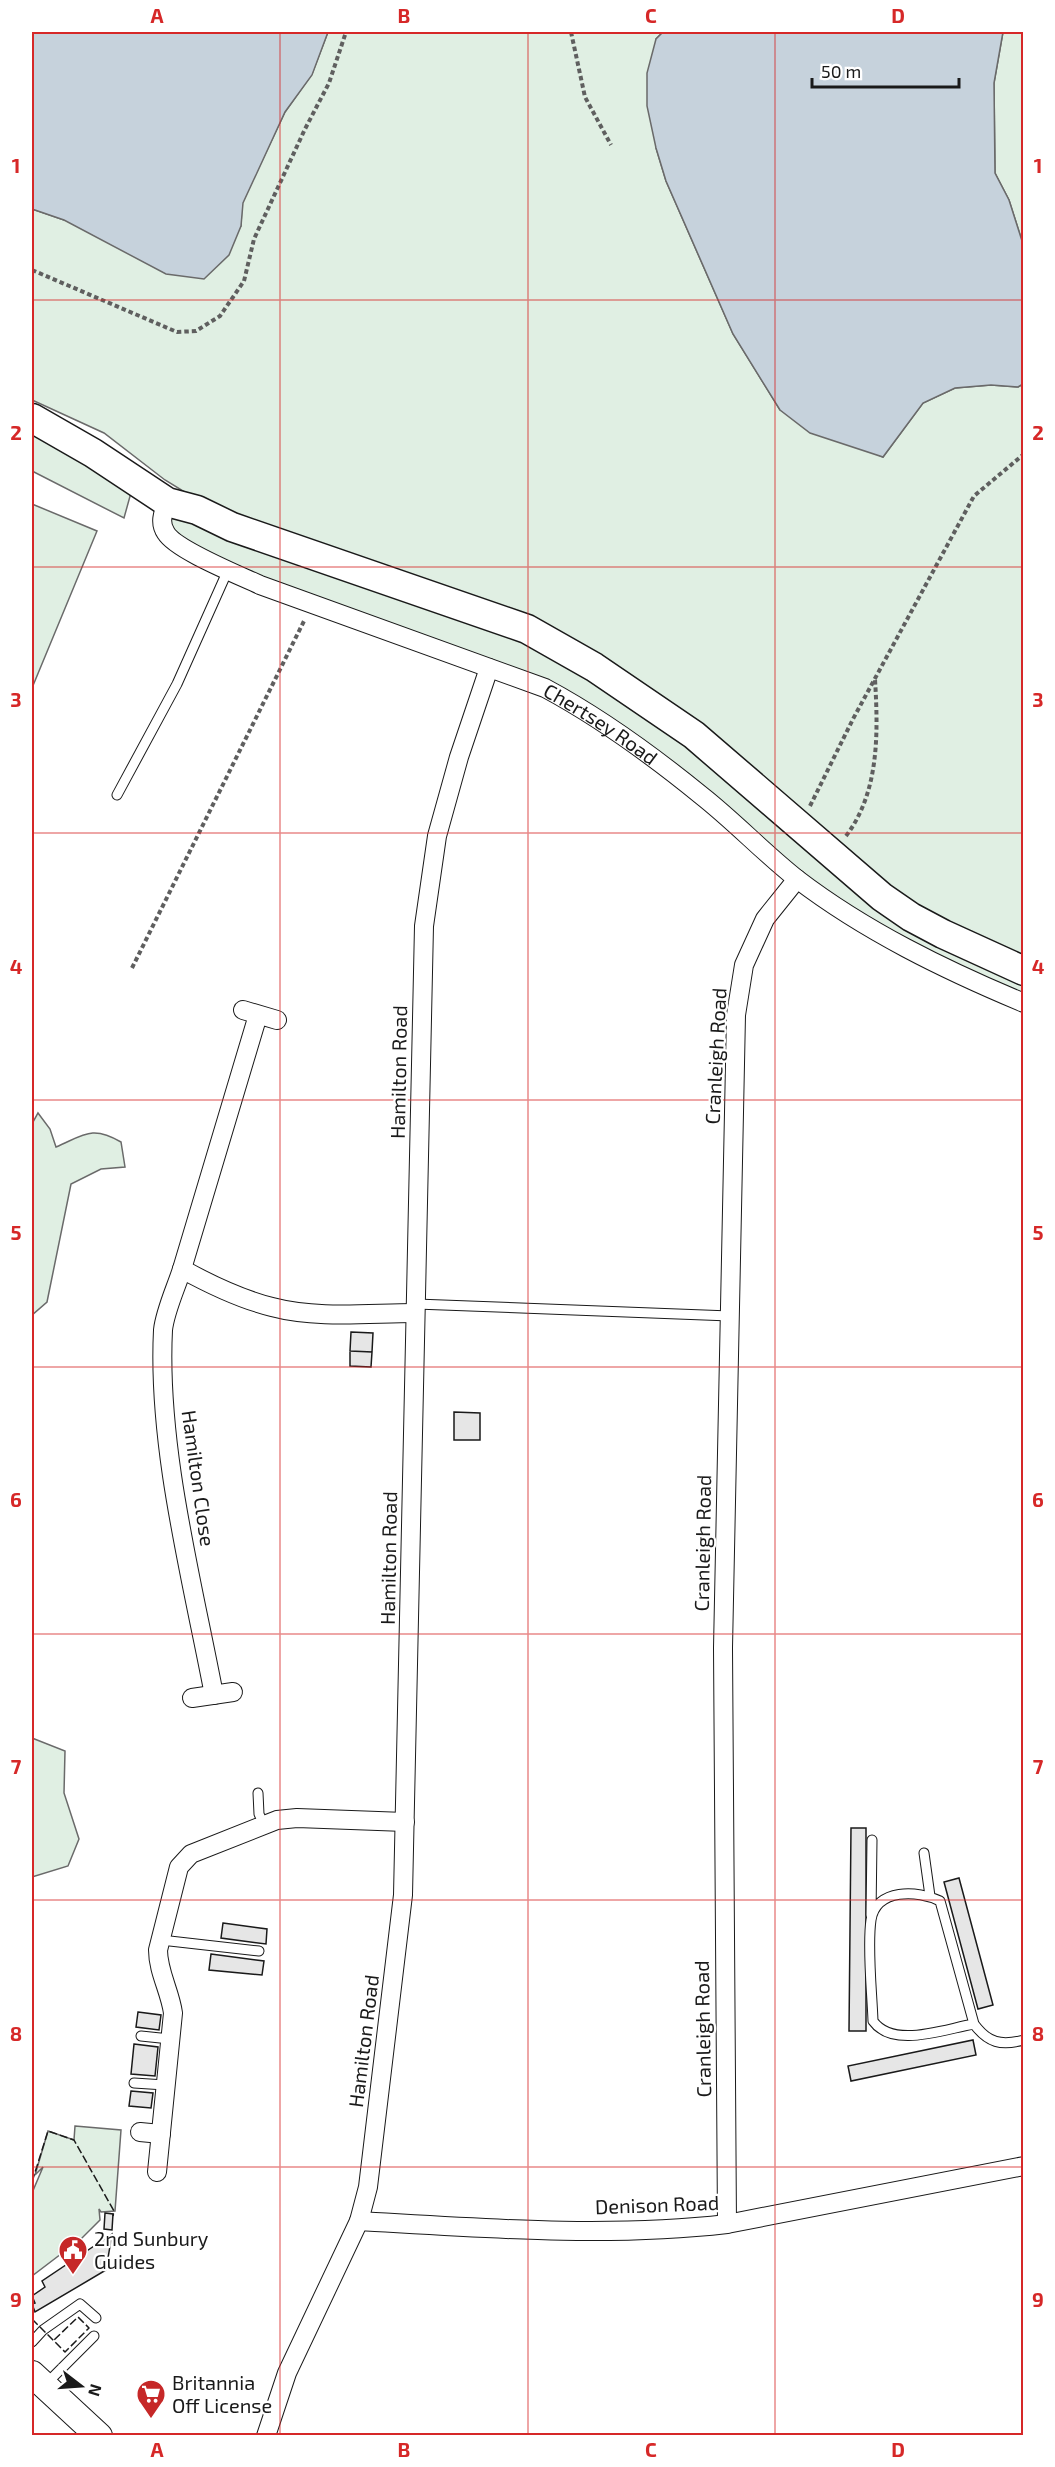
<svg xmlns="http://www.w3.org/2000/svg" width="1055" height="2467" font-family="'Exo 2',sans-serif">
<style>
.green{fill:#e0efe3;stroke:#6a6a6a;stroke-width:1.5}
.water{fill:#c6d2dc;stroke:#6a6a6a;stroke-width:1.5}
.building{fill:#e6e6e6;stroke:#1a1a1a;stroke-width:1.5}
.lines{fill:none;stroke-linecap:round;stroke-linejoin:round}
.lane-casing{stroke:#1a1a1a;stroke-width:11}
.street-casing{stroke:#1a1a1a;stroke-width:20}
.secondary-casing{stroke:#1a1a1a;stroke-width:28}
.primary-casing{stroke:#1a1a1a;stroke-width:31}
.path{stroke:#5f5f5f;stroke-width:4;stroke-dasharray:4.5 3;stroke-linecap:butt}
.lane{stroke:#fff;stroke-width:9}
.street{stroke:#fff;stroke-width:18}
.secondary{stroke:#fff;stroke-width:26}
.primary{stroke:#fff;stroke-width:28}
.fence{stroke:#1a1a1a;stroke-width:1.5;stroke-dasharray:8 3;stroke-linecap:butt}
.grid{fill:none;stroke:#d62828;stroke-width:1.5;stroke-opacity:0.55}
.labels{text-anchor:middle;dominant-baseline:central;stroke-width:4.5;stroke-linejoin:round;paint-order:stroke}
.street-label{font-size:20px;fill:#1a1a1a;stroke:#fff}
.poi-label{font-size:20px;fill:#1a1a1a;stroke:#fff;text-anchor:start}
.neatline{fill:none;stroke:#d62828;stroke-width:2}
.grid-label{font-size:20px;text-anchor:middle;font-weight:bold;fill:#d62828}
</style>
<rect width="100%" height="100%" fill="#fff"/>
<path class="green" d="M328 32H663L656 39V148L666 181 733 334 780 410 883 457 923 403 955 388 991 385 1018 387 1023 384V961L916 909 654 697 209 507 165 480 104 433 32 400V209L64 220 241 226 242 203 285 112 312 74Z
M1003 32H1023V244L1009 200 995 173 994 83Z
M32 420 137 471 124 518 32 471Z
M32 504 97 531 32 688Z
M163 511 527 629 832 853 1023 971V1003L844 911 581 707 172 541Z
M38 1113 50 1129 56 1147C84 1135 92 1125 121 1142L125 1167 101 1169 71 1184 47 1302 32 1315V1124Z
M32 1738 65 1751 64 1793 79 1839 68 1866 32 1877Z
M75 2126 121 2130 115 2211 101 2212 99 2209 100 2220 82 2238 32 2276V2193L43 2167 35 2175 48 2131 74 2140Z"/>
<path class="water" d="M32 32H328L312 75 285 112 243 203 241 226 229 255 204 279 166 274 64 220 32 209Z
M663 32H1003L994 83 995 173 1009 200 1023 244V384L1018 387 991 385 955 388 923 403 883 457 810 433 780 410 733 334 666 181 656 148 647 106V73L656 39Z"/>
<path class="building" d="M351 1332 373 1333 372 1352 350 1351Z
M350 1351 372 1352 371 1367 350 1366Z
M454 1412 480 1413V1440H454Z
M851 1828H866V2031H849Z
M959 1878 993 2005 978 2009 944 1882Z
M223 1923 267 1929 266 1944 221 1938Z
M211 1954 264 1961 262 1975 209 1970Z
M138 2012 161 2015 159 2030 136 2027Z
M973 2040 976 2055 851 2081 848 2066Z
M134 2044 158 2047 155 2076 131 2074Z
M131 2091 153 2093 151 2108 129 2106Z
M105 2213 113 2214 112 2230 104 2229Z
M112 2234 106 2270 35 2312 32 2304 35 2303 32 2296 45 2287 42 2281Z"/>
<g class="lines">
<g class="lane-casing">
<path id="lane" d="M117 795 177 684 228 570
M416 1304 730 1316
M258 1793 259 1814 264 1825
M924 1853 930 1896
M871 1915 872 1840
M161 1940 259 1951
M974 2024C944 2029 893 2049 873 2021 872 1992 867 1947 871 1920 876 1888 918 1890 940 1901L974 2024C988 2043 1001 2046 1024 2040
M141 2036 170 2039
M134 2083 165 2085
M32 2342 43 2330 80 2304 96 2318
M46 2384 94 2336"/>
</g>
<g class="street-casing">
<g id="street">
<path id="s1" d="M167 502C163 513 159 523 166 533 176 550 239 575 260 585L545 688C601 718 653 756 702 796 735 822 764 853 797 879 865 931 945 970 1024 1003"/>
<path d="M243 1010 277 1020"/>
<path d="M182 1269 258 1015"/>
<path d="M214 1695C192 1579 157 1447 163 1330 165 1311 176 1288 182 1269 211 1285 240 1299 272 1307 317 1319 369 1313 415 1313"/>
<path d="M192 1698 233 1692"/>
<path d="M140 2132 161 2134"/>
<path d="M157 2172 173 2013C170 1991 158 1972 158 1950L179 1867 191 1854 277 1820 297 1818 405 1822"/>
<path d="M359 2221C481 2228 606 2238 727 2224L1024 2166"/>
<path d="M727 2224 723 1648 736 1015 744 965 765 919 797 879"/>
<path d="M266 2436 287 2373 359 2221 368 2187 403 1895 424 926 437 836 459 757 489 668"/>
</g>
</g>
<g class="secondary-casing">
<path id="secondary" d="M32 2374 99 2436"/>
</g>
<g class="primary-casing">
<path id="primary" d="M32 418 93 453 167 502 197 510 232 527 527 629 594 667 694 735 882 897 911 917 943 934 1024 971"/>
</g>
<path class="path" d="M571 32 585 97 611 145
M32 270 177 332 196 331 220 316 244 281 254 239 305 129 329 83 346 32
M810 806 853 719 974 496 1024 454
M846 836C880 791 878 731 875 679
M132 968 305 619"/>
<use href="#lane" class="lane"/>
<use href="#street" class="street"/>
<use href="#secondary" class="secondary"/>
<use href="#primary" class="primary"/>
<path class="fence" d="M32 2182 48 2131 74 2140 114 2211 113 2216
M32 2319 65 2352 89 2328 78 2317 54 2340"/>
</g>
<path class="grid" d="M280 32V2436M528 32V2436M775 32V2436M32 300H1024M32 567H1024M32 833H1024M32 1100H1024M32 1367H1024M32 1634H1024M32 1900H1024M32 2167H1024"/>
<defs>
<g id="civic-pin" transform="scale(1.5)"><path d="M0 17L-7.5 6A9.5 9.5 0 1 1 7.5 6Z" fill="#c62828" stroke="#fff"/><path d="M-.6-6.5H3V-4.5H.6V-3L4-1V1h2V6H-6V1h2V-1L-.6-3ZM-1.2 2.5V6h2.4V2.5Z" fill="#fff"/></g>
<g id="supermarket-pin" transform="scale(1.5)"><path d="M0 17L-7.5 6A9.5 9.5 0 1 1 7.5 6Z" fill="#c62828" stroke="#fff"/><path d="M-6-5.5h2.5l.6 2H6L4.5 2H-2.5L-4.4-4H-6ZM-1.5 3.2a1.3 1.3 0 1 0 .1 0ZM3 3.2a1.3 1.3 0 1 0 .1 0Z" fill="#fff"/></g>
</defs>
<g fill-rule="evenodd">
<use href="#civic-pin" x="73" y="2250"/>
<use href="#supermarket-pin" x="151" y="2394"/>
</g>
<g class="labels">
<g class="street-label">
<text stroke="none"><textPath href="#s1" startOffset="510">Chertsey Road</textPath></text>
<text transform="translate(715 1056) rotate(-87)">Cranleigh Road</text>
<text transform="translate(398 1072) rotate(-89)">Hamilton Road</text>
<text transform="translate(199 1478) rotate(82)">Hamilton Close</text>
<text transform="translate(702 1543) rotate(-89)">Cranleigh Road</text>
<text transform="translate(388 1558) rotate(-89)">Hamilton Road</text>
<text transform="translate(702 2029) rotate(-91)">Cranleigh Road</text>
<text transform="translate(363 2041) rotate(-83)">Hamilton Road</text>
<text transform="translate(657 2204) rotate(-2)">Denison Road</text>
</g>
<g class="poi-label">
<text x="94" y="2238">2nd Sunbury<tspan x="94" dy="23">Guides</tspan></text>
<text x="172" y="2382">Britannia<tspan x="172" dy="23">Off License</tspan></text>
</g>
</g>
<rect width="1055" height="2467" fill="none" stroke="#ffffff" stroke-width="66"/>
<g transform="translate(81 2386) rotate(107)" stroke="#ffffff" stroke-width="4.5" paint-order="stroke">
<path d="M0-4.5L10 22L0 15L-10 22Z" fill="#1a1a1a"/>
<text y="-9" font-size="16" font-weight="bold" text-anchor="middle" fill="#1a1a1a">N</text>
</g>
<path d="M812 78v9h147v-9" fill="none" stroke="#1a1a1a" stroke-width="3"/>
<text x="821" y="78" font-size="18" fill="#1a1a1a" stroke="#ffffff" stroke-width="4.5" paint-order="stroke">50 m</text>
<rect x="33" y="33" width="989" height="2401" class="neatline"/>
<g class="grid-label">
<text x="157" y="23">A</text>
<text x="404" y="23">B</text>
<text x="651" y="23">C</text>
<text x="898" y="23">D</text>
<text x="16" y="173">1</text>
<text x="1038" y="173">1</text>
<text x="16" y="440">2</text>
<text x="1038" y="440">2</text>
<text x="16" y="707">3</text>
<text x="1038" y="707">3</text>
<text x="16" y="974">4</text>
<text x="1038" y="974">4</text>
<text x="16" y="1240">5</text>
<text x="1038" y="1240">5</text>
<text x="16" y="1507">6</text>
<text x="1038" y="1507">6</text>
<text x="16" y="1774">7</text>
<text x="1038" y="1774">7</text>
<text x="16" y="2041">8</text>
<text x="1038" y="2041">8</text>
<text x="16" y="2307">9</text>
<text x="1038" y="2307">9</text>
<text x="157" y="2457">A</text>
<text x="404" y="2457">B</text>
<text x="651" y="2457">C</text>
<text x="898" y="2457">D</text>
</g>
</svg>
